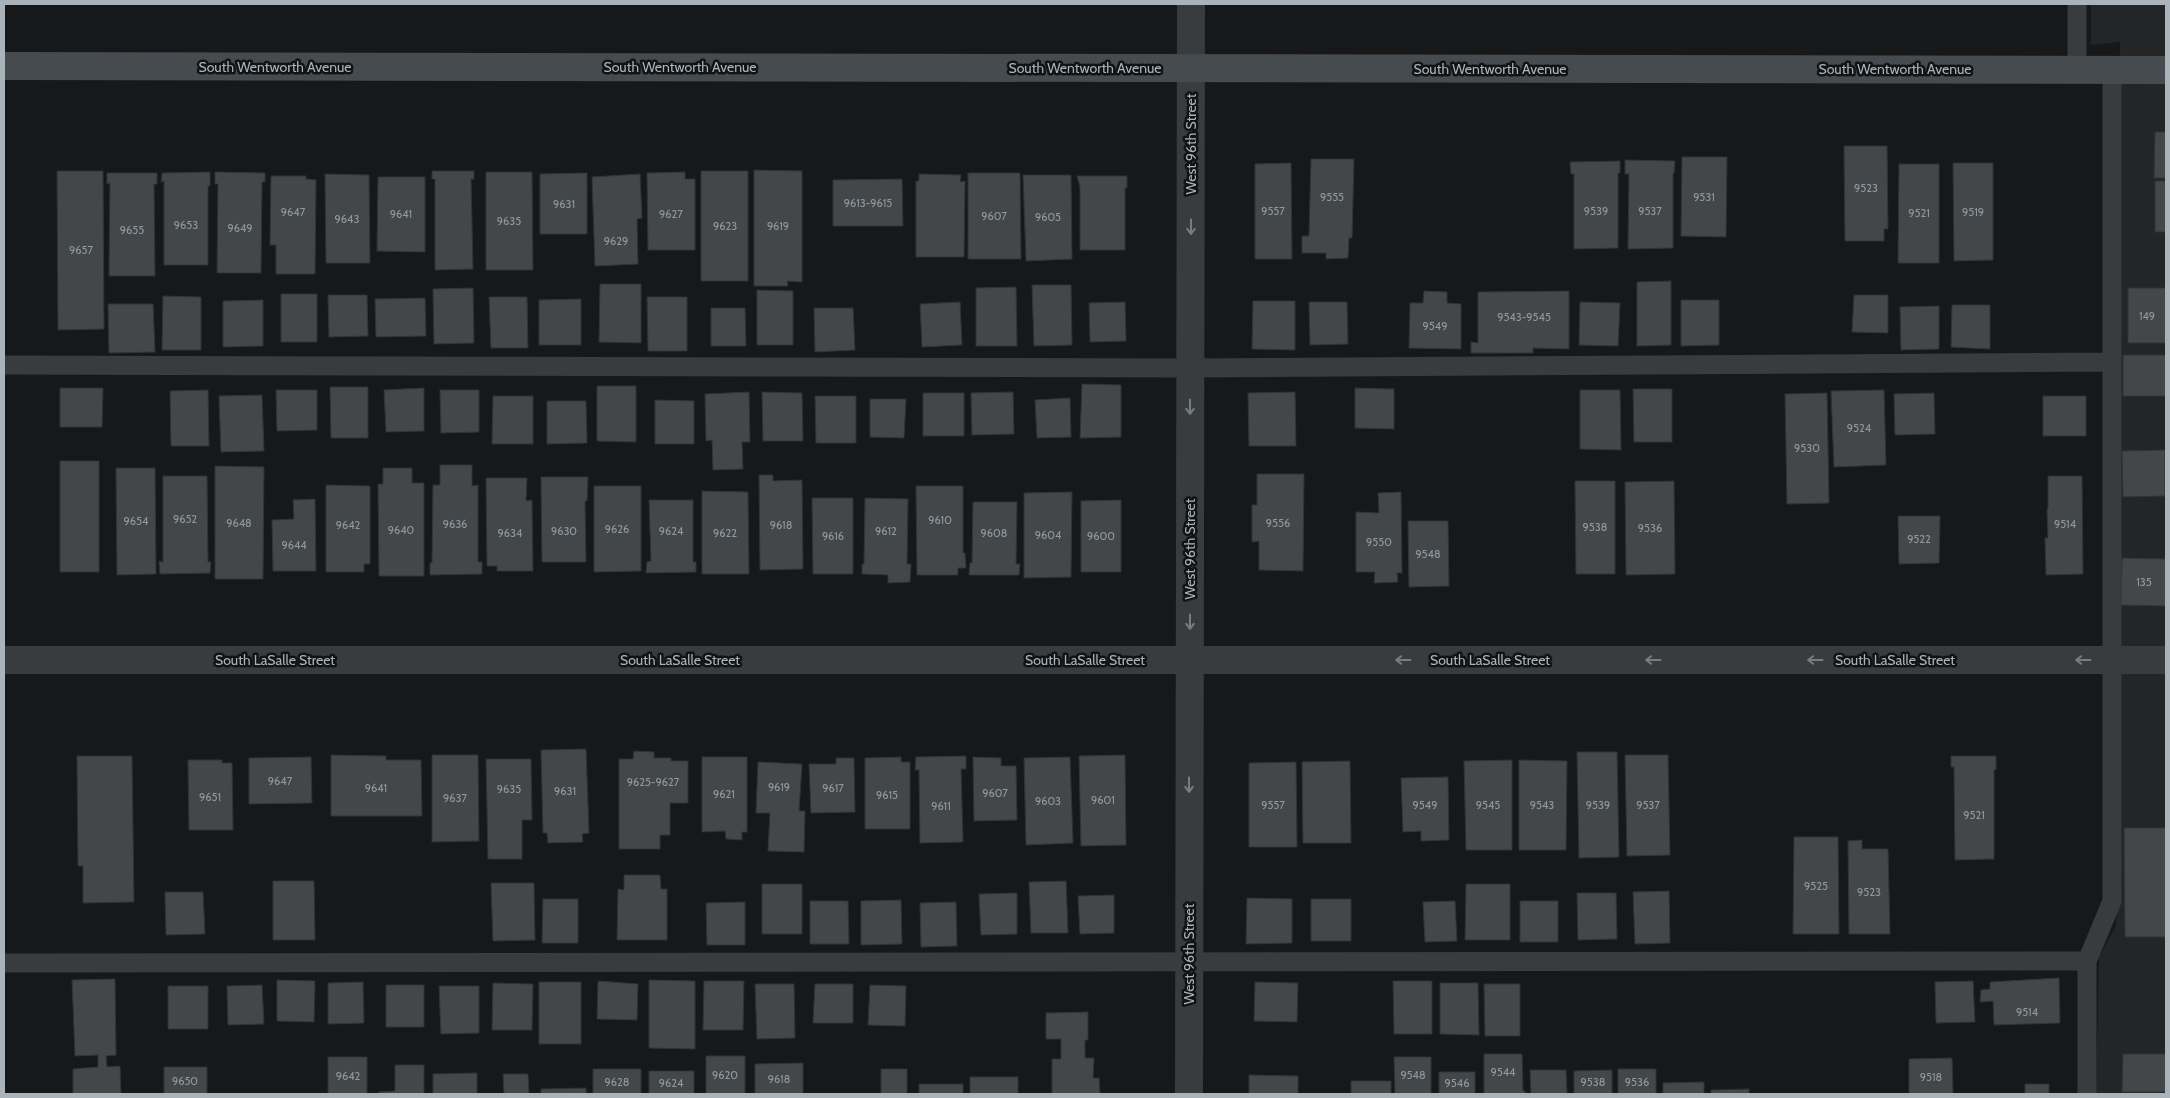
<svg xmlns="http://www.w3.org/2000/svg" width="2170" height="1098" font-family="Cabin,sans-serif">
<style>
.built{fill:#232527}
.building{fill:#43474a;stroke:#313336}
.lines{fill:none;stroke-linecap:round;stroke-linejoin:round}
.lane{stroke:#383c3f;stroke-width:19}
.street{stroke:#383c3f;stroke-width:28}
.secondary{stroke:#464b4f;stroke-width:28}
.oneway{stroke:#767e83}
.labels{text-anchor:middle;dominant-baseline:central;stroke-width:5;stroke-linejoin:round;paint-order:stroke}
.number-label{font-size:11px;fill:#90999e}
.street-label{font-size:14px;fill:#a9b4ba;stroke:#121315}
</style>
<rect width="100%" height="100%" fill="#17181a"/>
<path class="built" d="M2091 4H2166V1094H2096L2099 957 2116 926 2120 42 2091 45Z"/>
<path class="building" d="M2155 132H2166V178H2154Z
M1844 146H1887L1888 229H1884V241H1845Z
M1682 157H1727L1726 237 1681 236Z
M1311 159H1354L1352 238H1349L1348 258 1326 259V253H1302V236H1309Z
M1625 160 1675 161 1674 173 1673 174V248L1628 249 1629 174H1625Z
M1620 161V173H1618V248L1574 249V174H1571L1570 162Z
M1291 163 1292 259H1255V164Z
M1953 163H1993V260L1954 261Z
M1899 164H1939V263H1898Z
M754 170 802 171V282L787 281 788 286H754Z
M57 171H103L104 329 58 330Z
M432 171H474V179H471L473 269 435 270V179H432Z
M701 171H748V281H701Z
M210 172V186H208V265H164V181L161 182 162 173Z
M215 172 265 173V182H262L261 273H217L218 184H215Z
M486 172H532L533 270H486Z
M685 172V179H695V250H648L647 173Z
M107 173H157V184H154L155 276H109L110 183 107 184Z
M587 173V234H540V174Z
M968 173H1020L1021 259H968Z
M325 174 369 175 370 263H326Z
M640 174 642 218 637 219 638 264 595 266 592 177Z
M919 174 961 175 960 182 965 181 964 257H916V181H919Z
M1023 175H1071L1072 259 1026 261Z
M271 176H306V179L316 180 315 274H276V245H270Z
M1077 176H1127V188H1125V250H1080V187Z
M378 177H425V252L377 251Z
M902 179 903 226H833V180Z
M2155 181H2166V232H2155Z
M1671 281V345L1637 346V282Z
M600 284H641V343L599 342Z
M1032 285H1071L1072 345 1034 346Z
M1016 287 1017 346H976V288Z
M473 288 474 343 434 344 433 289Z
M2128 288H2166V343H2128Z
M757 290 793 291V345H757Z
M1424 291 1447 292V303L1461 304V349L1409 348 1410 303H1423Z
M1569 291V349L1533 348V353H1471V342L1478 343V292Z
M281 294H317V342H281Z
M328 295H367L368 336 329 337Z
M1854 295H1888V333L1852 332Z
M163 296 201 297V350H162Z
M489 297H527L528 348H491Z
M647 297H687V351H648Z
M425 298 426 336 376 337 375 299Z
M581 299V345H539V300Z
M263 300V346L223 347V301Z
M1681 300H1719V345L1681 346Z
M1253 301H1295V350L1252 349Z
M960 302 962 345 922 347 920 304Z
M1125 302 1126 341 1090 342 1089 303Z
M1309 302H1347L1348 344 1310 345Z
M1580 302 1620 303 1618 346 1579 345Z
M108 304H153L155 352 109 353Z
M1952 305H1990V349L1951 347Z
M1939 306V349L1901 350 1900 307Z
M711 308H745L746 346H711Z
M814 308H853L855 350 815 352Z
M2123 355H2166V396H2123Z
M1082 384 1121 385V437L1080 438Z
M597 386H636V442L597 441Z
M330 387H368V438H331Z
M60 388H103L102 427H60Z
M424 388V431L386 432 384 390Z
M1355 388 1394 389V429L1355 428Z
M1633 389H1672V442H1634Z
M208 390 209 446H171L170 391Z
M276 390H317V430L277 431Z
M440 390H479V432L441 433Z
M1580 390H1620L1621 450 1580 449Z
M1884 390 1886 465 1834 467 1831 391Z
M749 392 750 442H742L743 469 713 470 712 440 706 441 705 394Z
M762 392 802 393 803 441H763Z
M1013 392 1014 434 972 435 971 393Z
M1295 392 1296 446H1249L1248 393Z
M923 393H964V436H923Z
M1827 393 1829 503 1787 504 1785 394Z
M1934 393 1935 434 1895 435 1894 394Z
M262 395 264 451 221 452 219 396Z
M493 396H533V444H492Z
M815 396H856V443H816Z
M2043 396H2086V436H2043Z
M1070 398 1071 437 1037 438 1035 400Z
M870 399H906L904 438 870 437Z
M655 400 694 401V444H655Z
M547 401H586L587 443 547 444Z
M2165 450V496L2123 497 2122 451Z
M60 461H99V572H60Z
M440 465H472V486L478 485V562H482V574L430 575V563H432L433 485H440Z
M215 466 264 467 263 579H215Z
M116 468H155L156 574 117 575Z
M383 468H412V483H424V576H379L378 484H383Z
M1257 474H1304L1303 571 1259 570V541L1252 542V505H1257Z
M759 475H773V481L802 480 803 569 760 570Z
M163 476H207L208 562H211L210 573 160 574 159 561 163 562Z
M2048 476H2082L2083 574 2046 575 2045 538H2048L2047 509H2048Z
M541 477H588L587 501H585L586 562H542Z
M486 478H527L526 501 532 500 533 571H497V566H487Z
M1575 481H1615V574H1576Z
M1674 481 1675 574 1626 575 1625 482Z
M326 485 370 486V564H364V572H326Z
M594 486H641V571L594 572Z
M916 486H963V553H965L966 568H958V575H917Z
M702 491 748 492 749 574H702Z
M1072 492 1071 577 1024 578V493Z
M1401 492 1402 573H1397L1398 582 1374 583 1375 572H1356V512L1379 513 1378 493Z
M812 498H853V574H813Z
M865 498 908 499 907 564H911L910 582 888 583V575L862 574V564H864Z
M315 499 316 571H273L272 520 294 519 293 500Z
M649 500H693V562H696V572L646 573 647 562 651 561Z
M1121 500V572H1081V501Z
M973 502H1017L1016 564H1020L1019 575H969L970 563H972Z
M1898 516H1940L1939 563 1899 564Z
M1408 521H1448L1449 586 1409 587Z
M2122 558 2166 559V606L2121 605Z
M586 749 589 833 582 834 583 842 548 843 547 833H543L541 750Z
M634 751 654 752V758H671V761H688V803H670V835H660V849H619V759H633Z
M1577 752H1617L1619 857 1579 858Z
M331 755 386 756V760H421L422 816H331Z
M432 755H478L479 841 432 842Z
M1125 755 1126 845 1081 846 1079 756Z
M1625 755H1668L1670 855 1627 856Z
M77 756H132L134 902 83 903V866H78Z
M966 756V769H961L963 842 920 843 919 770H915L916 757Z
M1951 756H1996V769L1994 770V859L1955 860 1954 767H1951Z
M311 757 312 803 249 804V758Z
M702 757H747V832H742V840L726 839 725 831 702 832Z
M901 757V762H910V829H865V758Z
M973 757 1001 758V766H1016L1017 820 974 821Z
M1070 757 1073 843 1026 845 1024 758Z
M836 758H854L855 812 811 813 809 764H836Z
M486 759H531L532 820H522V859H488Z
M188 760H222V763H232L233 830H189Z
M1512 760V850H1466L1464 761Z
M1519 760 1567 761 1566 850H1519Z
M1350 761 1351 843H1303L1302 762Z
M758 762 802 764 799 811H805L804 852 768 851 770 813H756Z
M1296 762 1297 847H1249V763Z
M1448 777 1449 840 1421 841V831L1403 832 1401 778Z
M2124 828H2166V937H2125Z
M1794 837H1838L1839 934H1793Z
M1862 840V849H1888L1890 934H1849L1848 841Z
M624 875H660L661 889H667V940H617L618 889 624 890Z
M273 881H314L315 940H273Z
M1066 881 1068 933H1031L1029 882Z
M491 883H534L535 940 493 941Z
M762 884H802V934H762Z
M1466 884H1510V940H1465Z
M1669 891 1670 943 1635 944 1633 892Z
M165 892H203L205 934 166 935Z
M1017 893V934L981 935 979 894Z
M1577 893H1616L1617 939 1578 940Z
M1114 895V933L1080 934 1078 896Z
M1247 898 1292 899V943L1246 944Z
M543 899H578V943H542Z
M1311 899H1351V941H1311Z
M901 900 902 944 861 945V901Z
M810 901H848L849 944H810Z
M1455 901 1457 941 1425 942 1423 902Z
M1520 901H1558V942H1520Z
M745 902V945H707L706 903Z
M956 902 957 946 921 947 920 903Z
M2059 978 2060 1023 1994 1025 1993 1001 1980 1002 1981 990 1990 989V982Z
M115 979 116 1055 106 1056 107 1067 120 1066 121 1094H73V1069L98 1067V1055L75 1056 72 980Z
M277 980 315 981 314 1022 277 1021Z
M649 980 695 981V1049L649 1048Z
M598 981 638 984 637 1020 597 1019Z
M704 981H744L743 1030H703Z
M1393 981H1432V1034H1394Z
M1973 981 1975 1022 1936 1023 1935 982Z
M363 982 364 1023 328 1024V983Z
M539 982H581V1044H539Z
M1255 982 1298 983 1297 1022 1254 1021Z
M493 983 533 984 532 1030H492Z
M1440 983H1478L1479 1035 1440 1034Z
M755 984H794L795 1038 757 1039Z
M815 984H853V1023H813Z
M1484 984H1520V1036H1485Z
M262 985 264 1024 228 1025 227 986Z
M386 985H424V1027H386Z
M870 985 906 986 905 1026 868 1025Z
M168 986H208V1029H168Z
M439 986H479V1033L441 1034Z
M1088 1012V1040H1085V1058H1094L1093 1078H1099L1100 1094H1052V1059H1061V1039H1046V1013Z
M1484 1054H1522L1523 1091H1525V1094H1484Z
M2123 1054H2166V1092H2122Z
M706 1056H745V1094H706Z
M328 1057H367V1094H328Z
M1394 1057H1431V1094H1395Z
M1952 1058 1953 1094H1909V1059Z
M803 1063V1094H755V1064Z
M395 1065H424V1094H379V1092L395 1091Z
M164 1067H207V1094H164Z
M593 1069H641V1094H593Z
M881 1069H907V1094H881Z
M1618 1069H1656V1094H1618Z
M1530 1070H1566L1567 1094H1531Z
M1612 1070V1094H1574V1071Z
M649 1071H694V1094H649Z
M1439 1072H1475V1094H1439Z
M477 1073V1094H433V1074Z
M503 1074H528L529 1094H504Z
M1249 1075 1298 1076V1094H1249Z
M970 1077H1018V1094H970Z
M1351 1081H1391V1094H1351Z
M1704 1082V1094H1663V1083Z
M919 1084H963V1094H919Z
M2025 1084H2049V1094H2025Z
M586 1088V1094H541V1089Z
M1749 1089V1094H1711V1090Z"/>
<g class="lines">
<path class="lane" d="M2077 69V4
M4 365 1190 368 2111 362
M4 963 2087 961
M2087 1094V961L2112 901V70"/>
<path class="street" d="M4 660H2166
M1189 1094 1191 4"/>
<path class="secondary" d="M4 66 2166 70"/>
</g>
<defs><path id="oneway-shaft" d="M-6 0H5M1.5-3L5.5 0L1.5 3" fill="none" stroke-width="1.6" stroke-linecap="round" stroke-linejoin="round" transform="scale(1.25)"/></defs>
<g class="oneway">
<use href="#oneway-shaft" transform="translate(1191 227) rotate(90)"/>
<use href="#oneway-shaft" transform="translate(1190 407) rotate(90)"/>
<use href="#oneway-shaft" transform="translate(1190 622) rotate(90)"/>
<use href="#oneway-shaft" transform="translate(1403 660) rotate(180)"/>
<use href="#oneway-shaft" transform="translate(1653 660) rotate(180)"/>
<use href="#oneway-shaft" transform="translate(1815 660) rotate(180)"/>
<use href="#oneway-shaft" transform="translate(2083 660) rotate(180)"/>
<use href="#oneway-shaft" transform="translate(1189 785) rotate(90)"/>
</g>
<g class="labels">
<g class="number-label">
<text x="1866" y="188">9523</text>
<text x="1332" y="197">9555</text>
<text x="1704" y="197">9531</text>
<text x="868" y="203">9613-9615</text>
<text x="564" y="204">9631</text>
<text x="1273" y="211">9557</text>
<text x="1596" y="211">9539</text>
<text x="1650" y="211">9537</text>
<text x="293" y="212">9647</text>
<text x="1973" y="212">9519</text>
<text x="1919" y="213">9521</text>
<text x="401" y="214">9641</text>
<text x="671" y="214">9627</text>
<text x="994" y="216">9607</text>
<text x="1048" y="217">9605</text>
<text x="347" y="219">9643</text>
<text x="509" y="221">9635</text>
<text x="186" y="225">9653</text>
<text x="725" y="226">9623</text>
<text x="778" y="226">9619</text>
<text x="240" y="228">9649</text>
<text x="132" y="230">9655</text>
<text x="616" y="241">9629</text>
<text x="81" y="250">9657</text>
<text x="2147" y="316">149</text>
<text x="1524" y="317">9543-9545</text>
<text x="1435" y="326">9549</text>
<text x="1859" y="428">9524</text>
<text x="1807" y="448">9530</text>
<text x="185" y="519">9652</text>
<text x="940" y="520">9610</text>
<text x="136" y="521">9654</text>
<text x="239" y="523">9648</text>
<text x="1278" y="523">9556</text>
<text x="455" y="524">9636</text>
<text x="2065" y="524">9514</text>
<text x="348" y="525">9642</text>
<text x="781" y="525">9618</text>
<text x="1595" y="527">9538</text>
<text x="1650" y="528">9536</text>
<text x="617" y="529">9626</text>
<text x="401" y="530">9640</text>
<text x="564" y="531">9630</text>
<text x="671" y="531">9624</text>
<text x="886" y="531">9612</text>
<text x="510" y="533">9634</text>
<text x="725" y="533">9622</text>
<text x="994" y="533">9608</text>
<text x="1048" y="535">9604</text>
<text x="833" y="536">9616</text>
<text x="1101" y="536">9600</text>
<text x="1919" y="539">9522</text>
<text x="1379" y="542">9550</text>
<text x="294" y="545">9644</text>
<text x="1428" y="554">9548</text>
<text x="2144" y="582">135</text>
<text x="280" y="781">9647</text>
<text x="653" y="782">9625-9627</text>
<text x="779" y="787">9619</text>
<text x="376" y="788">9641</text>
<text x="833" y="788">9617</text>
<text x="509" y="789">9635</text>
<text x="565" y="791">9631</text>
<text x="995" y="793">9607</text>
<text x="724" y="794">9621</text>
<text x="887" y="795">9615</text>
<text x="210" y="797">9651</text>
<text x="455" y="798">9637</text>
<text x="1103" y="800">9601</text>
<text x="1048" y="801">9603</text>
<text x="1273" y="805">9557</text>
<text x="1425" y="805">9549</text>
<text x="1488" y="805">9545</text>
<text x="1542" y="805">9543</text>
<text x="1598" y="805">9539</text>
<text x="1648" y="805">9537</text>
<text x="941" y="806">9611</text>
<text x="1974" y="815">9521</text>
<text x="1816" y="886">9525</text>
<text x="1869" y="892">9523</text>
<text x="2027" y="1012">9514</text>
<text x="1503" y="1072">9544</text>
<text x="725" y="1075">9620</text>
<text x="1413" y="1075">9548</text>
<text x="348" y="1076">9642</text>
<text x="1931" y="1077">9518</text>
<text x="779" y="1079">9618</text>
<text x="185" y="1081">9650</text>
<text x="617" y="1082">9628</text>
<text x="1593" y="1082">9538</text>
<text x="1637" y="1082">9536</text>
<text x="671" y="1083">9624</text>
<text x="1457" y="1083">9546</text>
</g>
<g class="street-label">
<text x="275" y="67">South Wentworth Avenue</text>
<text x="680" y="67">South Wentworth Avenue</text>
<text x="1085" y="68">South Wentworth Avenue</text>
<text x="1490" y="69">South Wentworth Avenue</text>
<text x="1895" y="69">South Wentworth Avenue</text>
<text transform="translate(1191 144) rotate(-90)">West 96th Street</text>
<text transform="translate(1190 549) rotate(-90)">West 96th Street</text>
<text x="275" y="660">South LaSalle Street</text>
<text x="680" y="660">South LaSalle Street</text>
<text x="1085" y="660">South LaSalle Street</text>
<text x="1490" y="660">South LaSalle Street</text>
<text x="1895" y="660">South LaSalle Street</text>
<text transform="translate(1189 954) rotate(-90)">West 96th Street</text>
</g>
</g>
<rect width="2170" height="1098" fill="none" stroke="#a9b4ba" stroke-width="10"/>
</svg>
